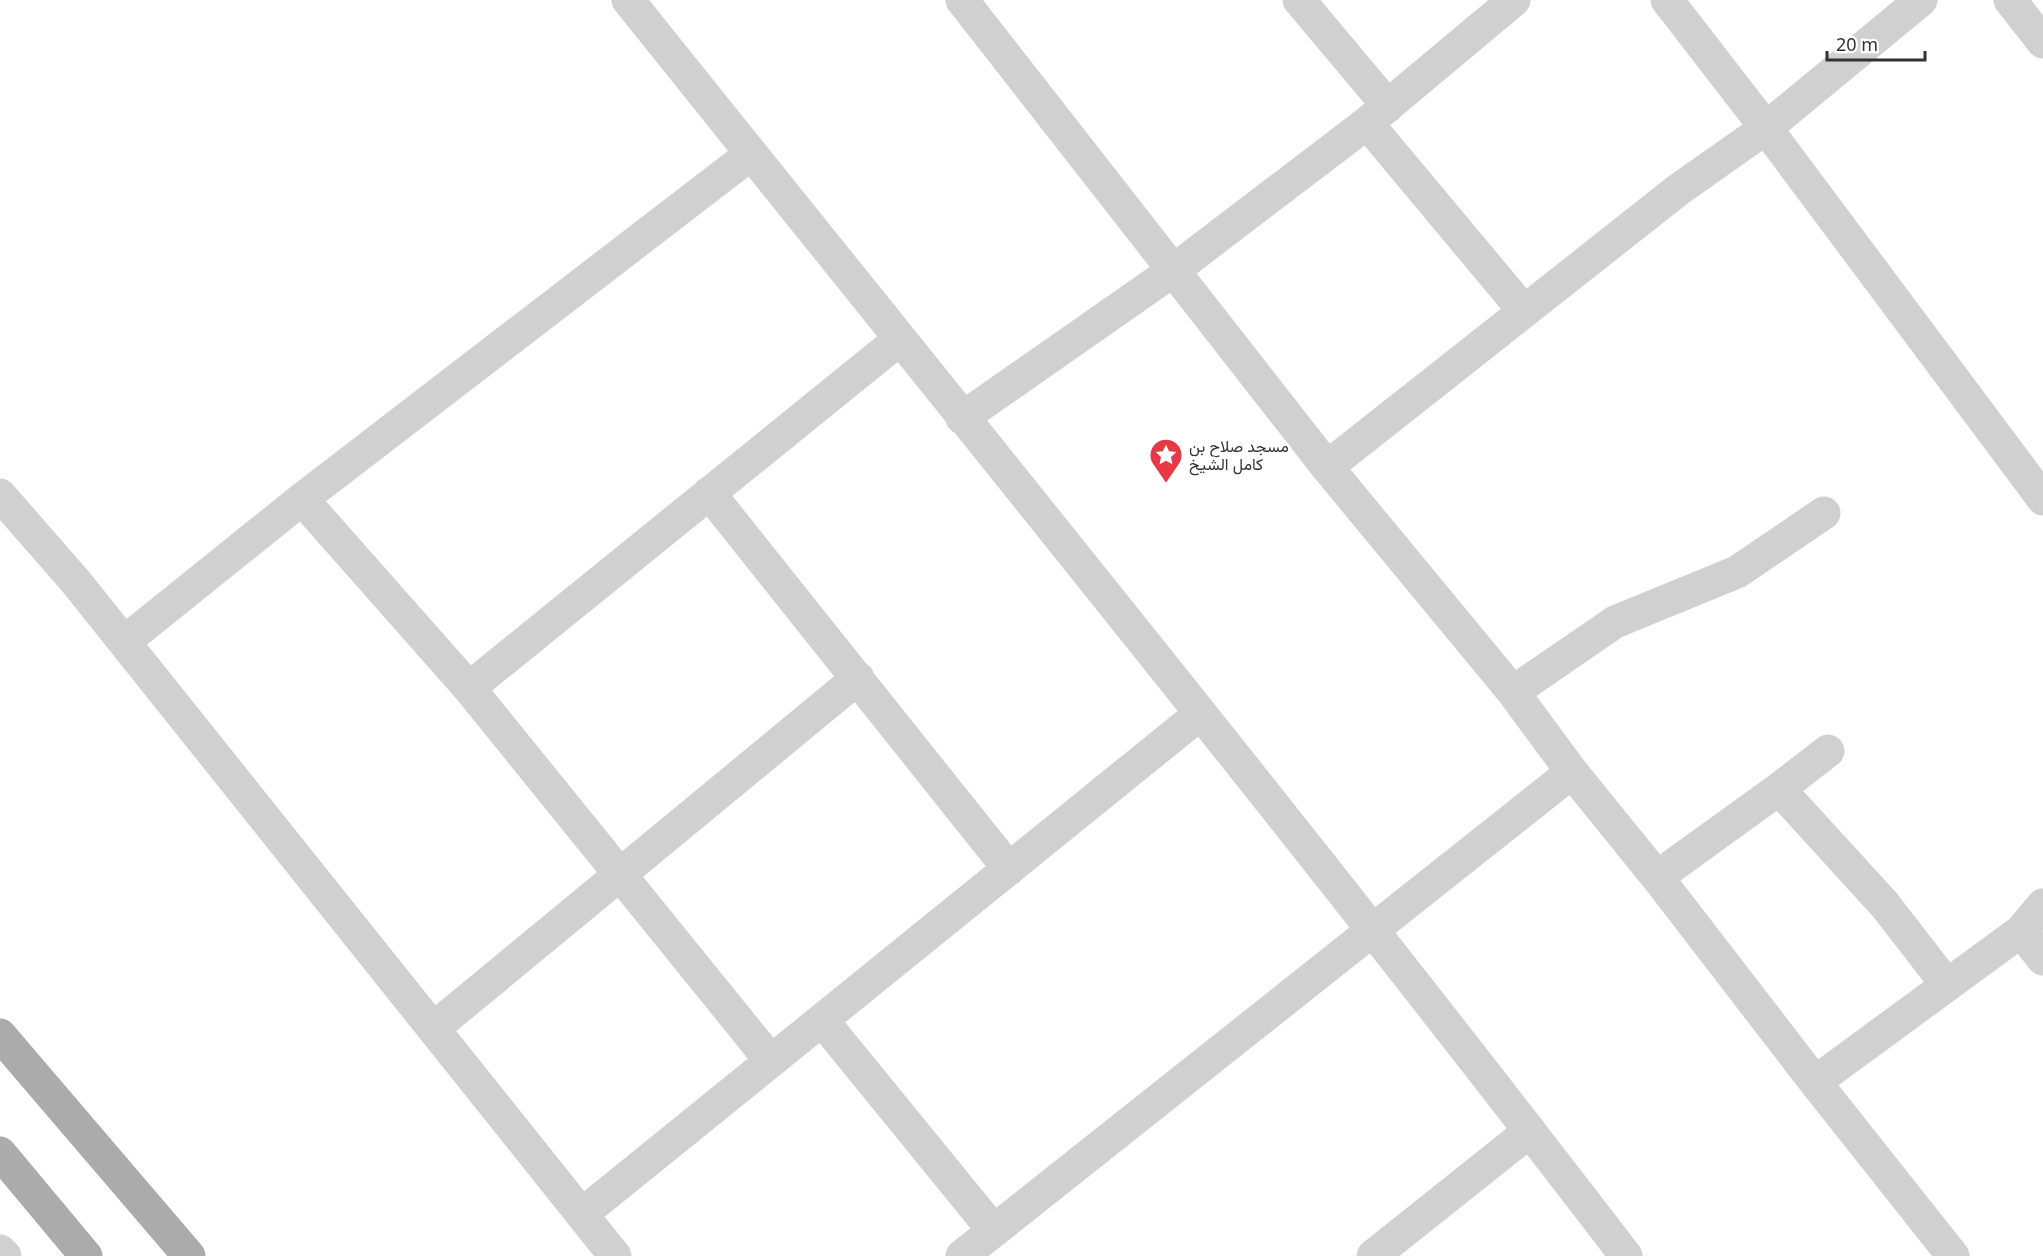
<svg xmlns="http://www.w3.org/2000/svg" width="2043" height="1256" font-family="'Noto Sans',Vazirmatn,sans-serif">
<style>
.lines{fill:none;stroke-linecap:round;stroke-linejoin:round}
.minor{stroke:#d0d0d0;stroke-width:33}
.major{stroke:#ababab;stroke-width:33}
.labels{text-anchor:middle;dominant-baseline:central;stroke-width:6;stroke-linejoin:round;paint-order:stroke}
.poi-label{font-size:16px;fill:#333;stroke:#fff;text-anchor:start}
</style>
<rect width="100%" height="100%" fill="#fff"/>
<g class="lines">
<path class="minor" d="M628 0C962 417 1301 832 1626 1256
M962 0 1327 467 1513 692 1572 772 1657 877 1815 1082 1953 1256
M1299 0 1388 106
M1667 0 1766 128 2043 499
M2010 0 2043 42
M1367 123 1524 311
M962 418 1174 270 1367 123 1514 0
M1327 467 1678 190 1766 128 1921 0
M709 493 1009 869
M0 495 76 582 615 1256
M302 499 469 688 900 339
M124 642 302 499 751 154
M469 688 771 1061
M1513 692 1615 622 1737 572 1824 513
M1779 789 1828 751
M1657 877 1779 789 1885 905 1947 985
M2021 931 2043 959
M822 1020 994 1231
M434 1028 858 678
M1815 1082 2021 931 2043 905
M582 1214 1200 714
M0 1251 5 1256
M962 1256 1572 772
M1373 1256 1530 1131"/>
<path class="major" d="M0 1035 189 1256
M0 1153 86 1256"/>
</g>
<defs>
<g id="sight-pin" transform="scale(1.725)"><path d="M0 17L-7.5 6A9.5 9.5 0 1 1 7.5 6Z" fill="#e63946" stroke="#fff"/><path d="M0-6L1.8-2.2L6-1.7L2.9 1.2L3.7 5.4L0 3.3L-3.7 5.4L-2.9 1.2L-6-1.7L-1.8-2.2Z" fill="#fff"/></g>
</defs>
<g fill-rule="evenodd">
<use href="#sight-pin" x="1166" y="455"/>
</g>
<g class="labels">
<g class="poi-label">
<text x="1189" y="446">مسجد صلاح بن<tspan x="1189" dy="18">كامل الشيخ</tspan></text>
</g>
</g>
<path d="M1827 51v9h98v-9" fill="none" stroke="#333333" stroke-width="3"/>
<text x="1836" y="51" font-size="18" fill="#333333" stroke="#ffffff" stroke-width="4.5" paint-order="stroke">20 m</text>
</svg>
